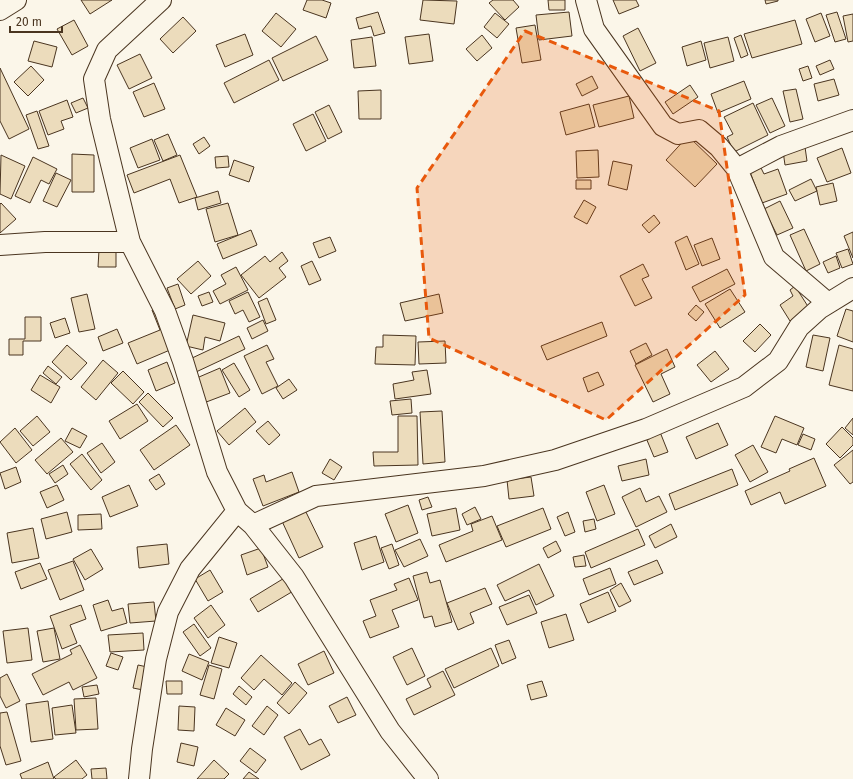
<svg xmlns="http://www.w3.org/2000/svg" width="853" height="779" font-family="'Fira Sans',sans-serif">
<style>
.building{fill:#ecdcbc;stroke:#4a3520}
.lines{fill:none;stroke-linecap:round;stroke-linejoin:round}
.minor-casing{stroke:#4a3520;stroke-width:22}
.minor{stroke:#fbf6e9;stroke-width:20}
.marked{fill:#e8590c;fill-opacity:0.2;stroke:#e8590c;stroke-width:3;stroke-dasharray:8 5;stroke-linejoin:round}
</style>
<rect width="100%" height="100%" fill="#fbf6e9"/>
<path class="building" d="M81 0H112L90 14Z
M307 0H322L331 3 326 18 303 10Z
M423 0 457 1 454 24 420 20Z
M493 0H513L519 7 505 20 489 3Z
M548 0H565V10H549Z
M613 0H636L639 6 619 14Z
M765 0H778V1L766 4Z
M378 12 385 33 374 36 371 26 359 29 356 18Z
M569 12 572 36 539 40 536 15Z
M837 12 846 39 835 42 826 15Z
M276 13 296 29 281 47 262 31Z
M495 13 509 24 497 38 484 27Z
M821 13 830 36 815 42 806 19Z
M853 14V41L848 42 843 16Z
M183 17 196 31 173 53 160 39Z
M74 20 88 46 72 55 57 29Z
M795 20 802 44 752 58 744 34Z
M535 25 541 60 522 63 516 28Z
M638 28 656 63 640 71 623 36Z
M245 34 253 55 225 67 216 45Z
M429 34 433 61 409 64 405 37Z
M482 35 492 48 477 61 466 49Z
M741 35 748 55 741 58 734 38Z
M316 36 328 60 283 81 272 58Z
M372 37 376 66 354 68 351 40Z
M728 37 734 61 710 68 704 43Z
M34 41 57 47 52 67 28 61Z
M701 41 706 60 687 66 682 47Z
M140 54 152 78 129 89 117 65Z
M269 60 279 80 234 103 224 83Z
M830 60 834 69 820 75 816 66Z
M31 66 44 80 28 96 14 82Z
M808 66 812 78 803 81 799 69Z
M0 68 29 129 9 139 0 121Z
M592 76 598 88 582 96 576 84Z
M834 79 839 95 818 101 814 84Z
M744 81 751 99 718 113 711 94Z
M154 83 165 109 144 117 133 92Z
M690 85 698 97 673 114 665 102Z
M796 89 803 119 790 122 783 91Z
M381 90V119H359L358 91Z
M629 96 634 118 599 127 593 105Z
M83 98 88 108 76 113 71 103Z
M772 98 785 126 770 133 756 105Z
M67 100 73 117 61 121 64 129 48 135 39 111Z
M753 103 768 135 734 152 727 137 733 134 724 117Z
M589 104 595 127 566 135 560 112Z
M329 105 342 132 328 139 315 112Z
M37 111 49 146 38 149 26 115Z
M313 114 326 141 306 151 293 124Z
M168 134 177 155 163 161 154 140Z
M688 136 717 164 695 187 666 160Z
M204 137 210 146 199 154 193 144Z
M152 139 160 160 138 168 130 148Z
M805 147 807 161 785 165 783 151Z
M842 148 851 173 827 182 817 158Z
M598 150 599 177 577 178 576 151Z
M72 154 94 155V192H72Z
M1 155 25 166 11 199 0 194Z
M180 155 197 197 179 203 170 179 134 193 127 175Z
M228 156 229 167 216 168 215 157Z
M33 157 57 169 49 184 41 180 30 203 15 196Z
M234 160 254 167 249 182 229 175Z
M613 161 632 165 627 190 608 185Z
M761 168 764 174 778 169 787 194 762 203 750 172Z
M56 173 71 180 57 207 43 201Z
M811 179 817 191 795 201 789 190Z
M576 180H591V189H576Z
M833 183 837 201 820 205 816 187Z
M218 191 221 203 198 210 195 198Z
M584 200 596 207 587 224 574 217Z
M780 201 793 228 777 235 764 209Z
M1 203 16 219 0 233V204Z
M228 203 238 235 215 242 206 209Z
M654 215 660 223 649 233 642 225Z
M804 229 820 264 806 271 790 235Z
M251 230 257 245 223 259 217 244Z
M853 232V258L844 236Z
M687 236 699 264 686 270 675 242Z
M330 237 336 251 319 258 313 243Z
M712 238 720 259 702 266 694 245Z
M848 249 853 264 842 268 836 253Z
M99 250 116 251V267H98Z
M282 252 288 261 279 268 286 277 259 298 241 275 265 256 270 262Z
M836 256 840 268 828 273 823 262Z
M198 261 211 276 191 294 177 279Z
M312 261 321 280 309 285 301 266Z
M643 264 649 276 642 279 652 298 635 306 620 276Z
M236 267 248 290 220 304 213 291 226 284 221 275Z
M727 269 735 284 700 302 692 287Z
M178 284 185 305 175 309 167 288Z
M795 286 809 308 790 321 780 305 793 296 790 290Z
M730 289 745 312 720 328 705 304Z
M209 292 213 302 202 306 198 296Z
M248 292 260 317 249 322 243 310 235 314 229 301Z
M87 294 95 329 79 332 71 298Z
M439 294 443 313 405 321 400 303Z
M267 298 276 320 266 324 258 302Z
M696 305 704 312 696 321 688 314Z
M160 306 177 347 137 364 128 343 160 330 152 310Z
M846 309 853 311V342L837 336Z
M193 315 225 323 220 341 205 337 203 350 186 346Z
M25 317H41V341H23V355H9V339H25Z
M65 318 70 333 55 338 50 323Z
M263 320 268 331 252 339 247 328Z
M602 322 607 336 547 360 541 346Z
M760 324 771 335 755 352 743 341Z
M117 329 123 343 103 351 98 337Z
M383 335 416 336 415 365 375 364 376 347H383Z
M813 335 830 338 823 371 806 367Z
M239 336 245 349 196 372 190 359Z
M445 341 446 363 419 364 418 342Z
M646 343 652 355 636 364 630 351Z
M67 345 87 363 71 380 52 362Z
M267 345 274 359 266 362 278 386 262 394 244 356Z
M839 345 853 349V391L829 385Z
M667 349 675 367 661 374 670 394 653 402 635 365Z
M715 351 729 369 711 382 697 365Z
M103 360 118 373 96 400 81 387Z
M167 362 175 383 156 391 148 370Z
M234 363 250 390 239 397 222 370Z
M48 366 62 377 56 384 43 373Z
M220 368 230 393 201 404 192 380Z
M427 370 431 394 395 399 393 384 414 380 412 372Z
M123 371 144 392 133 404 111 383Z
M598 372 604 385 588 392 583 378Z
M40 375 60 387 51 403 31 390Z
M289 379 297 390 283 399 276 388Z
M148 393 173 418 163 427 139 402Z
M411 399 412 413 392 415 390 401Z
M137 404 148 421 120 439 109 421Z
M245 408 256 422 229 445 217 431Z
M442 411 445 462 423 464 420 412Z
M37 416 50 432 33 446 20 431Z
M398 416H417L418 465 374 466 373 452H398Z
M775 416 804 428 797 445 782 439 776 453 761 447Z
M853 418V435L845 428Z
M268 421 280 435 269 445 256 431Z
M718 423 728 445 696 459 686 437Z
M176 425 190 445 154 470 140 450Z
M658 427 668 452 654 457 644 433Z
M842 427 853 438V445L840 458 826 444Z
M15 428 32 450 16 463 0 442Z
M72 428 87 436 80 448 65 441Z
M803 434 815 439 811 450 798 445Z
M61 438 73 452 47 474 35 460Z
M102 443 115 462 101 473 87 453Z
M753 445 768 472 750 482 735 455Z
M853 450V482L850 484 834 465Z
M82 454 102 480 91 490 70 464Z
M814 458 826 486 785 504 780 492 751 505 745 491 790 471 789 469Z
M330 459 342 467 334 480 322 473Z
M646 459 649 475 622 481 618 466Z
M63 465 68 474 55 483 49 474Z
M16 467 21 482 5 489 0 473Z
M732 469 738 485 675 510 669 494Z
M292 472 299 492 263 506 253 479 264 475 266 482Z
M159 474 165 484 156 490 149 480Z
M531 477 534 496 509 499 507 480Z
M57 485 64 500 47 508 40 492Z
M129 485 138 506 110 517 102 497Z
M604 485 615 514 597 521 586 492Z
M640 488 646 502 659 496 667 512 636 527 622 497Z
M428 497 432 507 422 510 419 500Z
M408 505 418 533 396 542 385 514Z
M475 507 481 519 467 525 462 514Z
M304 508 323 547 299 558 281 519Z
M456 508 460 530 432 536 427 514Z
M543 508 551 529 506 547 497 526Z
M67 512 72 532 46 539 41 519Z
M568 512 575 532 565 536 557 517Z
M101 514 102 529 78 530V515Z
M492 516 502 540 446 562 439 545 473 531 471 524Z
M594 519 596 529 585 532 583 521Z
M671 524 677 537 655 548 649 536Z
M33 528 39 558 12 563 7 533Z
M638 529 645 545 591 568 585 552Z
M376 536 384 562 362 570 354 543Z
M420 539 428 556 404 567 395 550Z
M556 541 561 551 548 558 543 548Z
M167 544 169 564 139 568 137 547Z
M392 544 399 565 389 569 381 548Z
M261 548 268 567 247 575 241 555Z
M91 549 103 569 85 580 73 559Z
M584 555 586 566 575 567 573 557Z
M657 560 663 573 634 585 628 572Z
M73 561 84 590 60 600 48 570Z
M40 563 47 579 21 589 15 572Z
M539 564 554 596 536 605 529 590 505 601 497 585Z
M610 568 616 584 589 595 583 579Z
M210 570 223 592 208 601 195 579Z
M427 572 430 583 440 580 452 622 435 627 432 616 424 618 413 576Z
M286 577 295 590 258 612 250 599Z
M409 578 418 600 392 610 399 627 370 638 363 621 376 616 370 600 397 590 394 584Z
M621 583 631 601 619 607 610 590Z
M485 588 492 604 470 613 474 623 458 630 447 603Z
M608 592 616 611 588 623 580 604Z
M529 595 537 613 507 625 499 607Z
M108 600 112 611 123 608 127 623 101 631 93 605Z
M154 602 156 621 130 623 128 604Z
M81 605 86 619 70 625 77 643 62 649 50 616Z
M211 605 225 625 208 638 194 618Z
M566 614 574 640 549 648 541 622Z
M194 624 211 648 200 656 183 632Z
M28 628 32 660 7 663 3 631Z
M54 628 60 659 43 662 37 631Z
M143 633 144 650 110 652 108 635Z
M219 637 237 643 229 668 211 663Z
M509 640 516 658 502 664 495 645Z
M80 645 97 678 73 690 69 682 43 695 32 674 72 654 70 650Z
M412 648 425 676 407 685 393 657Z
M491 648 499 666 454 688 445 669Z
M324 651 334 673 308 685 298 664Z
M111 653 123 657 118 670 106 666Z
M189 654 209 662 202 680 182 671Z
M261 655 292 683 282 695 264 679 254 690 241 678Z
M138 665 152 668 148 691 133 688Z
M209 665 222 669 214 699 200 695Z
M443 671 455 695 414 715 406 699 431 687 427 679Z
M7 674 20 701 6 708 0 696V678Z
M166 681H182V694H167Z
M542 681 547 696 531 700 527 685Z
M295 682 307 693 289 714 277 703Z
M97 685 99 694 84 697 82 687Z
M239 686 252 697 246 705 233 694Z
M347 697 356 715 338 723 329 706Z
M96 698 98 729 76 730 74 699Z
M48 701 53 739 31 742 26 704Z
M72 705 76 733 55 735 52 708Z
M179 706 195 707 194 731 178 730Z
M267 706 278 715 264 735 252 726Z
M226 708 245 720 235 736 216 725Z
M7 712 21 761 6 765 0 746V713Z
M300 729 309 745 321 739 330 755 301 770 284 737Z
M181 743 198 747 194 766 177 762Z
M250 748 266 760 256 773 240 761Z
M76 760 87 775 82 779H56L54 777Z
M214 760 229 774 224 779H197Z
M48 762 54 779H22L20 774Z
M106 768 107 779H92L91 769Z
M249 772 259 779H243Z"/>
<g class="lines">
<g class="minor-casing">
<path id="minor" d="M161 0 107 50 94 79 100 119 130 242 165 311 183 361 217 472 237 511 253 525 294 577 390 731 428 779
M586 0 594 29 663 126 678 134 699 130 719 147 737 169 774 257 828 303
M0 10 16 0
M737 169 781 146 853 120
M0 245 45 242H130
M253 525 316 496 484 476 555 460 646 429 744 387 778 361 799 327 819 309 853 288
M139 779 142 749 156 659 168 612 190 569 237 511"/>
</g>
<use href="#minor" class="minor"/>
</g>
<path class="marked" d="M525 31 719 111 745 295 606 420 429 338 417 188Z"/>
<path d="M10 26v6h52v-6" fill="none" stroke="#4a3520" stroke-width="2"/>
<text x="16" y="26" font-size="12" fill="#4a3520" stroke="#fbf6e9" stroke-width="3" paint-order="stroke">20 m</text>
</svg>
